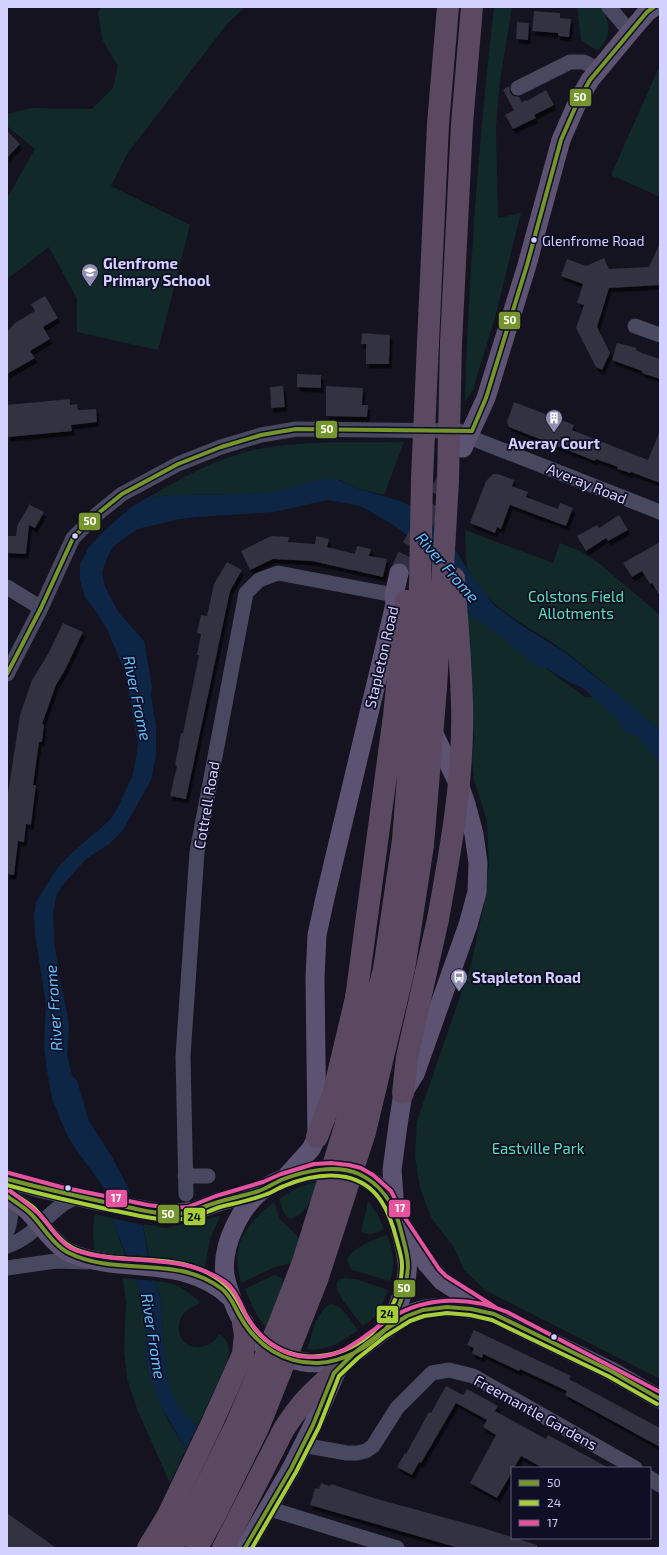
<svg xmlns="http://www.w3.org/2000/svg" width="667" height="1555" font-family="'Exo 2',sans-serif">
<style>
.green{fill:#112a29}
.water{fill:#0d2646}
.pier{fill:#14131f}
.building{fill:#323041;filter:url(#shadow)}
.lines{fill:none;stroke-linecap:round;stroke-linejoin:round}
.major-tunnel{stroke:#303041;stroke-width:19;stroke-dasharray:19 10;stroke-linecap:butt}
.minor{stroke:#484960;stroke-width:15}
.major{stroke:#5b5371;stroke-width:19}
.highway{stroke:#5b4961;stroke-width:22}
.highway-bridge{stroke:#5b4961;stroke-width:22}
.bus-1-casing{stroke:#100e24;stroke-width:7}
.bus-2-casing{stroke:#100e24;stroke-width:7}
.bus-3-casing{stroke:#100e24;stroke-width:7}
.bus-1{stroke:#75962c;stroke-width:4}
.bus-2{stroke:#a6ce39;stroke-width:4}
.bus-3{stroke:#e4539c;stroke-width:4}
.bus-dot{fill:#d2d1ff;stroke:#100e24;stroke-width:1.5}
.labels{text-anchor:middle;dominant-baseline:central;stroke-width:3.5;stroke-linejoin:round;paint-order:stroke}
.bus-label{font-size:14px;fill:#d2d1ff;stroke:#100e24;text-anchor:start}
.poi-label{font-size:15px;font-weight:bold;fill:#d2d1ff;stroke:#100e24;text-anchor:start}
.street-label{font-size:15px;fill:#d2d1ff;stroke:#100e24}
.park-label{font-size:15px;fill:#5ae2b5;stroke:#100e24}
.water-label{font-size:16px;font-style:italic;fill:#5fc1ff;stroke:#100e24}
.line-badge{stroke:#100e24;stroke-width:1.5}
.badge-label{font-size:11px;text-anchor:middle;font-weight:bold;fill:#fff}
.pale-badge-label{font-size:11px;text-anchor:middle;font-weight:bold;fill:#111}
</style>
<defs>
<filter id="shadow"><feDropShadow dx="2.5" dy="4.5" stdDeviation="0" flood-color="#0009"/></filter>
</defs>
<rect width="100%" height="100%" fill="#14131f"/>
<path class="green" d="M102 7H245L227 24 127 154 111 186 190 225 158 350 77 332V299L49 247 7 279V198L35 149 7 126V114L31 108 92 109 113 88 118 66 102 39 98 12Z
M494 7H512L500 80 496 127 498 218 521 213 496 314 473 389 465 402C469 270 479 138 494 7Z
M577 7H602C611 25 611 35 598 51L581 40Z
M660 65V197L611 175Z
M404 442 384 495 356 488 340 480 278 491 244 494 170 495 147 498C182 478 218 457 258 449 306 440 356 443 404 442Z
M465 530 553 563 560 543 582 552 600 564 660 615V732C630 704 599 678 567 653 530 625 494 615 469 572 465 566 466 539 465 530Z
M464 609 585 697H594L660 750V1379L485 1290 464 1270 454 1247 432 1219 420 1188 415 1157 417 1121 471 965 484 904 489 865 487 821 474 780 472 758 474 735 464 669Z
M323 1181C319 1189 299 1226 287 1217 283 1213 281 1205 279 1199 293 1189 306 1183 323 1181Z
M368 1201 378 1215 384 1229C376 1233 370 1236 362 1232V1228Z
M274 1202 280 1219 300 1239 295 1262 275 1267 241 1283C230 1243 245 1226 274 1202Z
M94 1214 112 1218 125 1255 94 1251 93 1234Z
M220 1216 210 1239 205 1267 168 1259 149 1257 143 1224 166 1228Z
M387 1235C393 1251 396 1264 390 1281L352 1270 347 1260C350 1249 376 1238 387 1235Z
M274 1275 282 1278 283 1284 268 1329C256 1319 251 1302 245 1289Z
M123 1278 136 1279 144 1307 146 1359 150 1378 167 1419 186 1449 170 1483 137 1409 127 1378 124 1350 126 1303Z
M344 1278 356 1279 388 1290C382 1306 378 1317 363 1326 357 1317 334 1294 337 1283 338 1279 341 1279 344 1278Z
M155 1281C177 1283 185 1288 200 1303 195 1306 190 1308 186 1311 182 1314 180 1320 179 1325 176 1350 209 1355 219 1334 230 1341 230 1350 227 1362L198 1425C158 1407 165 1338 161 1302 161 1295 157 1288 155 1281Z
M330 1304C342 1304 351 1321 358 1330 342 1341 327 1352 307 1349 312 1335 316 1312 330 1304Z"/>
<path class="water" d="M334 478 356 488 400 501 413 507 425 515 449 541 457 552 468 571 494 605 518 623 566 653 630 704 660 732V762L639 739 633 734 624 732 619 721 583 688 569 682 546 668H539L503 638 472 616 446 584 428 556 408 536 392 524 362 507 356 505 327 500 274 512 197 517 180 519 137 529 114 546 108 556 102 572 105 587 119 613 144 641 152 686 151 696 156 725V757L151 780 123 830 109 844 86 859 62 886 57 894 53 911 54 942 61 985 66 1007 69 1026 67 1055 72 1075 77 1081 89 1121 112 1157 136 1203 142 1219 149 1262 161 1300 163 1336 168 1383 178 1405 192 1422 198 1425 186 1449 163 1410 150 1378 146 1359 144 1307 141 1297 136 1279 116 1230 102 1185 77 1151 67 1135 52 1099 46 1065 44 1044 46 1004 35 934 34 916 36 902 52 876 59 866 74 851 110 820 117 809 133 775 138 745 125 673 108 631 97 613 85 597 80 580V564L89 547 104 531 130 508 147 498 170 495 244 494 278 491 318 480Z"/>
<path class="pier" d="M101 1188 135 1194 144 1219V1225L110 1218Z
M123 1255 151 1257 157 1281 134 1279Z"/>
<path class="building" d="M534 11 560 13V18L571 19 569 37 558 36V33L532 31Z
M517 22 529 23 528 40 516 39Z
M509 86 510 92 513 96 519 97 522 102 526 100 527 101 546 90 554 105 534 115 536 118 513 129 505 115 514 110 503 90Z
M7 131 20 144 7 158Z
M660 243V285L609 288 597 327 610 353 602 370 596 367 576 328 584 305 577 303 583 284 561 276 567 259 586 266 604 258 609 269 649 267Z
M45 296 58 318 43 327 50 339 30 351 35 358 7 374V332L15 323 35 311 31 304Z
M362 333 390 335 389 364H366V344H361Z
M617 343 637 348 636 350 642 353 660 359V379L642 373V371L612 360Z
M297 374 321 375V388L297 387Z
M283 386 285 407 271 408 270 387Z
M326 386 363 388 362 405H368L367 417 326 416Z
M70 399V405L77 404 78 410 96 409 97 422 71 425 72 431 8 437 7 405Z
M514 402 574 425 572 430 648 460 660 431V483L631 472 630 473 617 469 618 467 596 459 595 461 509 427 507 422Z
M493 474H498L514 480 512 486 528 492 526 497 558 509 560 503 573 508 566 526 510 505 501 529 497 527 495 533 470 523 486 481Z
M31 502 30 505 44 512 35 528 29 525 26 554 7 553 8 536H16L17 526Z
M619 515 628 530 608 541 606 538 586 551 577 536 597 525 599 528Z
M271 536 289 537 288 542 315 544 316 536 329 539 327 547 355 554 357 546 371 549 369 556 387 559 383 577 312 561 273 559 250 570 241 551Z
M660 542V596L652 583 650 584 642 571 632 577 623 563Z
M227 562 242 570 230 591 186 799 170 796 177 766 175 765 181 733H183L199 655H197L201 634 197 633 201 615 207 616 214 584Z
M63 623 83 632 66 668 56 685 42 724H44L42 742H39L33 785H36L31 825 26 824 24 842 18 841 14 875 7 874V800L20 715 32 680 48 654Z
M474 1330 571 1376 569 1379 660 1428V1447L565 1395 567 1391 520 1369 519 1371 483 1354 482 1358 472 1353 474 1348 467 1345Z
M446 1386 463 1395 467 1389 498 1406 495 1411 546 1439 548 1435 609 1468H543L521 1456 514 1468H512V1472L497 1498 470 1483 496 1435 483 1427 487 1420 456 1403 421 1463 419 1462 412 1475 397 1467 405 1453 406 1454 429 1412 431 1413Z
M321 1483 330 1486 331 1484 377 1499 483 1528 537 1545V1548H459L310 1505 315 1488 319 1489Z
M7 1513 56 1548H7Z"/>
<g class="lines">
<path class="major-tunnel" d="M399 573 409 552 448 476"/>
<path class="minor" d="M609 7 630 32
M518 88 570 62H584L599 70
M635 326 660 335
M469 437 660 512
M7 587 41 608
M7 674 41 608 73 538 96 515 122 494 137 486 178 464 221 447 261 435 296 429 459 431
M185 1176H208
M186 1194 183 1056 197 852 246 593 259 580 278 573 394 595
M7 1231C12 1219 11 1209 8 1197
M7 1246C32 1238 42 1219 62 1205 67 1201 73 1199 79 1197
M7 1268 56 1261 87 1262
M302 1445 347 1453H357L366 1451 373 1446 397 1408 432 1373 449 1370 473 1376 635 1468
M650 1478 660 1485
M267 1508 397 1548"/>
<path class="major" d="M463 448 486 398 527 265 561 140 578 101 590 80 630 32 647 12 654 7
M331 1169C371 1173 391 1190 400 1229 403 1244 409 1258 407 1273 405 1290 395 1320 383 1331 379 1335 373 1339 369 1342 364 1346 359 1350 354 1353 322 1371 282 1363 256 1339 247 1331 241 1320 236 1309 232 1299 227 1287 225 1275 221 1245 241 1205 265 1188 283 1176 310 1171 331 1169Z
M7 1179 43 1189 97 1201 161 1213 172 1214 194 1211 218 1202 264 1189
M283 1180 311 1149 317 1137 315 978 317 935 325 898 395 604 394 595 399 573
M7 1196C14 1201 23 1206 29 1212 38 1222 59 1249 70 1253 123 1275 187 1254 231 1298
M395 1210 392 1170 398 1125 403 1093 415 1074 468 925 477 892 478 863 474 834 466 804 460 787 430 726
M405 1229 427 1264 442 1281 494 1314 611 1371 660 1399
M385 1330C392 1325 399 1320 406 1316 430 1303 459 1306 485 1312
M245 1548 291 1469 313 1425 336 1372"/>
<path class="highway" d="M428 343 438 124 448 7
M451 343 462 124 472 7
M403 1093 407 1057 438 919
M317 1137 333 1095 356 998
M148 1548 167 1517 212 1423 243 1354 245 1335 243 1323
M223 1548 284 1429C300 1404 312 1392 334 1373"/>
<path class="highway-bridge" d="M438 919C451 848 464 777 462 705 461 662 457 620 454 578
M356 998 394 716 406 601
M172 1548 194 1510 236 1425 279 1324 303 1262 345 1127 384 969 403 840 417 664 420 584 422 479 428 343
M197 1548 215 1515 259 1426 317 1280 365 1132 404 969 423 845 436 688 448 481 451 343"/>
<g class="bus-1-casing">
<path id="bus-1" d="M472 431 486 398 527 265 561 140 578 101 590 80 647 12 654 7
M7 674 41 608 73 538 96 515 122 494 178 464 221 447 261 435 296 429 472 431
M7 1179C44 1189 81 1197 118 1205 138 1209 158 1215 177 1214 191 1213 202 1207 215 1203 230 1198 244 1196 259 1191 267 1188 273 1184 281 1180 304 1171 335 1164 359 1174 381 1184 394 1205 400 1227 403 1240 408 1253 408 1266 407 1287 398 1315 384 1331 368 1348 342 1362 318 1363 285 1364 257 1346 241 1318 235 1308 231 1296 222 1289 177 1254 117 1277 69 1253 53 1245 43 1226 31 1214 24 1207 15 1202 7 1196
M245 1548 291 1469 313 1425 334 1373 354 1353 383 1331 407 1316 423 1310 447 1307 471 1309 494 1314 611 1371 660 1399"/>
</g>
<g class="bus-2-casing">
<path id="bus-2" d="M7 1185C43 1195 79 1203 116 1211 138 1215 161 1222 183 1219 196 1218 208 1211 220 1207 236 1203 252 1200 267 1194 273 1192 278 1188 284 1186 303 1178 326 1173 346 1177 379 1184 390 1213 397 1241 399 1249 402 1257 402 1265 402 1294 387 1324 363 1340 328 1364 282 1363 254 1328 235 1304 240 1290 208 1273 168 1252 118 1266 75 1249 58 1242 47 1221 34 1208 27 1202 18 1197 10 1191
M252 1548 296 1472 319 1427 339 1376 358 1358 386 1336 410 1321 424 1316 447 1313 470 1315 492 1320 608 1376 657 1404"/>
</g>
<g class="bus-3-casing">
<path id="bus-3" d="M9 1173 61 1187 148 1205 172 1208 188 1207 216 1196 263 1182 281 1174 314 1164 331 1163 349 1165 361 1168 373 1175 391 1191 403 1215 439 1269 446 1276 495 1307
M10 1191C21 1199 32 1207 41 1216 51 1227 60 1244 75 1250 123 1267 181 1251 225 1282 236 1290 240 1303 246 1315 259 1338 281 1356 308 1357 345 1359 362 1336 391 1318 426 1296 470 1296 507 1312L660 1392"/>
</g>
<use href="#bus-1" class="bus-1"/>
<use href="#bus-2" class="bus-2"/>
<use href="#bus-3" class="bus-3"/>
</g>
<defs>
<g id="school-pin" transform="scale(0.9)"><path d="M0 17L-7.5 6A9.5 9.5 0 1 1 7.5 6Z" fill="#908eb1" stroke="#100e24"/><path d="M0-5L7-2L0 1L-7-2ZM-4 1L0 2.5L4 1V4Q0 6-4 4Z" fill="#fff"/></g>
<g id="building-pin" transform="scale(0.9)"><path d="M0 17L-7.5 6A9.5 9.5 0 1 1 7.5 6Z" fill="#908eb1" stroke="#100e24"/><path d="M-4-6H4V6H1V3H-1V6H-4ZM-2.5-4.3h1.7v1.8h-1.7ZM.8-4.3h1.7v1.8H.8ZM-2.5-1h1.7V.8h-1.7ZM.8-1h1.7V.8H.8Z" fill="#fff"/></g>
<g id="bus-pin" transform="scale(0.9)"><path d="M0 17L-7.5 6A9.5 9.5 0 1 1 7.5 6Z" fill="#908eb1" stroke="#100e24"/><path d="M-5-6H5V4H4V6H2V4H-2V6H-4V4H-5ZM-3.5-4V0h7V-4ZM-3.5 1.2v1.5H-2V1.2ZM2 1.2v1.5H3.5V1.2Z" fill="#fff"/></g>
</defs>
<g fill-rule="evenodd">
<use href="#school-pin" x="90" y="272"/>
<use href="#building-pin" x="554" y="418"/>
<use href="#bus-pin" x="459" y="977"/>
</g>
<g class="bus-dot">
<circle cx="534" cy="240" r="3.5"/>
<circle cx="75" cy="536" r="3.5"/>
<circle cx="68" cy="1188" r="3.5"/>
<circle cx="554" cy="1337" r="3.5"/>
</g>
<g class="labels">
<g class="bus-label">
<text x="542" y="240">Glenfrome Road</text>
</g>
<g class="poi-label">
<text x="103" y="263">Glenfrome<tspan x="103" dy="17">Primary School</tspan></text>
<text x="554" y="443" text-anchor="middle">Averay Court</text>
<text x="472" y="977">Stapleton Road</text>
</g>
<g class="street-label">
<text transform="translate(587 483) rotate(22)">Averay Road</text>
<text transform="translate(381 657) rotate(-77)">Stapleton Road</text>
<text transform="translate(206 805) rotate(-80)">Cottrell Road</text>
<text transform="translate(536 1412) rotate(29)">Freemantle Gardens</text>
</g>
<g class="park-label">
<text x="576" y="596">Colstons Field<tspan x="576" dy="17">Allotments</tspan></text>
<text x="538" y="1148">Eastville Park</text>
</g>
<g class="water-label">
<text transform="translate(448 567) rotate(49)">River Frome</text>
<text transform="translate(138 698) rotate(78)">River Frome</text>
<text transform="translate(53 1008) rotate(-94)">River Frome</text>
<text transform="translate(154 1336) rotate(81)">River Frome</text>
</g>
</g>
<g class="line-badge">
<rect x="569" y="88" width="23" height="19" rx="4" fill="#75962c"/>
<rect x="498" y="311" width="23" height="19" rx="4" fill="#75962c"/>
<rect x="315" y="420" width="23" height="19" rx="4" fill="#75962c"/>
<rect x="78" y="512" width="23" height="19" rx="4" fill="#75962c"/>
<rect x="105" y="1189" width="23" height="19" rx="4" fill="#e4539c"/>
<rect x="388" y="1199" width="23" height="19" rx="4" fill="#e4539c"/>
<rect x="157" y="1204" width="23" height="20" rx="4" fill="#75962c"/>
<rect x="183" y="1207" width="23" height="19" rx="4" fill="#a6ce39"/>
<rect x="393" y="1279" width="23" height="19" rx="4" fill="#75962c"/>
<rect x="376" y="1305" width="23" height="19" rx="4" fill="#a6ce39"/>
</g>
<g class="badge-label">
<text x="580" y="101">50</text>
<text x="510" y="324">50</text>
<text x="327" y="433">50</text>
<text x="90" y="525">50</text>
<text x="116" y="1202">17</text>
<text x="400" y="1212">17</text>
<text x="168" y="1218">50</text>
<text x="404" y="1292">50</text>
</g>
<g class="pale-badge-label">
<text x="194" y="1221">24</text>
<text x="387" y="1318">24</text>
</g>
<rect width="667" height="1555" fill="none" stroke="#d2d1ff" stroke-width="16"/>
<rect x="511" y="1467" width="140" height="72" fill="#100e24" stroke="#5e5c7c"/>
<rect x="519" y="1480" width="20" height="6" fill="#75962c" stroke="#5e5c7c"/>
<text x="547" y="1487" font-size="12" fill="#d2d1ff">50</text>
<rect x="519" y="1500" width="20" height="6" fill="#a6ce39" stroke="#5e5c7c"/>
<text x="547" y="1507" font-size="12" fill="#d2d1ff">24</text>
<rect x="519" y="1520" width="20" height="6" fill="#e4539c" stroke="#5e5c7c"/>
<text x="547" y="1527" font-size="12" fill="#d2d1ff">17</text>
</svg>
